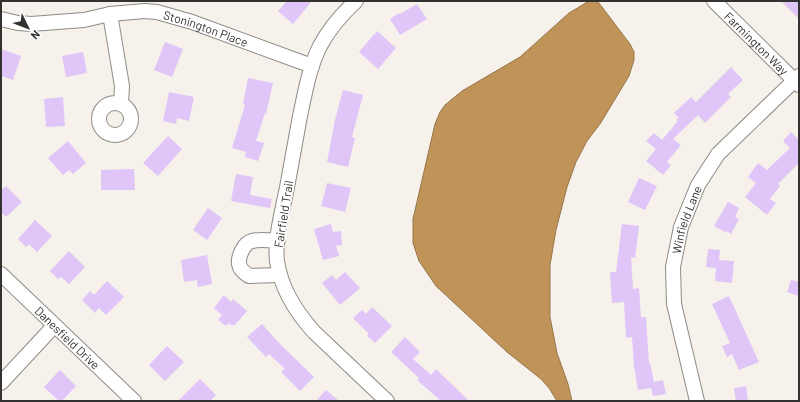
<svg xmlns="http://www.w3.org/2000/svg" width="800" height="402" font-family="Barlow,sans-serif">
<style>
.water{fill:#c09358;stroke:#96764c}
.building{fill:#e0c5f8}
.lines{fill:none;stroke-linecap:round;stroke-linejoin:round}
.minor-casing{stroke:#8e8a85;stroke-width:16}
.minor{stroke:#fff;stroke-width:14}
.labels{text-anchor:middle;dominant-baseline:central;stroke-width:3.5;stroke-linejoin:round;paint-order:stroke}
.street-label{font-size:12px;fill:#343230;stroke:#fff}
</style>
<rect width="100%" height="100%" fill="#f6f1eb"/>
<path class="water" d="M589 1H597L599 3 630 44 634 52V60L629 76 600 124 587 141 576 162 567 187 556 230 550 265V317L557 353 568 384 572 401H557L549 388 541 379 507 352 436 286 419 261 413 243V219L435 124 440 112 445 105 462 91 520 57 569 13Z"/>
<path class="building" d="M287 1H312L293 24 278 11Z
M781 1H799V19Z
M417 4 427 19 400 35 390 19 399 13 400 14Z
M377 31 396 48 378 69 359 52Z
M165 42 183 49 172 77 154 70Z
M1 49 21 56 13 80 1 76Z
M83 52 87 73 66 77 62 56Z
M731 67 743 80 728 94 731 97 705 123 698 115 673 139 681 145 667 162 671 165 663 175 646 161 656 149 646 141 654 133 662 140 678 121 676 120 679 118 674 113 691 97 696 102Z
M248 78 273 83 266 114 265 113 256 141 264 143 258 161 245 157 246 152 232 148 245 105 243 104Z
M343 90 363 95 352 137 355 138 348 167 327 162 335 120Z
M169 92 194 97 189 121 177 118 176 124 163 121Z
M63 97 65 126 46 127 44 99Z
M791 132 798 139H799V163L778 184 780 186 770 199 776 203 767 215 745 197 756 183 748 177 758 163 767 170 790 148 783 141Z
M168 136 182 149 158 176 143 163Z
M68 141 86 163 73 174 69 170 63 175 48 158Z
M134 169 135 190H101V170Z
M236 174 253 177 250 195 272 199 270 208 231 201Z
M639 178 657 186 645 210 628 202Z
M327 183 351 188 345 212 321 206Z
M6 186 22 202 6 217 1 212V190Z
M728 202 739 208 735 217 739 219 731 234 727 231V233L714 226Z
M208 208 222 218 207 240 193 230Z
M35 220 52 236 37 252 29 244 26 247 18 239Z
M331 224 333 232 341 231 342 245 336 246 339 256 323 260 314 229Z
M622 224 639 226 635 258 631 257 633 289 639 288 641 317H646L649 363H650L654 382 663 380 666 394 653 396 651 388 638 390 634 366 632 337 626 338 624 302 612 303 610 272H616Z
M708 249 720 250 719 260 734 261 732 283 715 281 716 268 706 267Z
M69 251 85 267 69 284 61 277 58 279 50 271Z
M207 255 212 284 198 287 197 280 184 282 181 260Z
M345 272 360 288 340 305 322 283 332 275 336 280Z
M791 280 799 282V296L787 292Z
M107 281 124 297 106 315 99 308 95 313 82 300 90 291 94 295Z
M224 295 231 302 233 299 247 311 235 325H231L228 323 226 326 218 320 222 315 214 308Z
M729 296 759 362 739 370 732 354 727 357 722 346 730 343 712 304Z
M372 307 392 326 375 343 367 336 369 334 353 318 362 310 366 314Z
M262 324 279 343 314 377 300 391 281 372 285 369 269 354 266 357 247 337Z
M405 337 420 352 413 359 431 375 436 369 469 401H441L417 380 419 378 391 352Z
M167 346 184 362 165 381 149 365Z
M60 370 76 386 62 401H59L44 387Z
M200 379 216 395 210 401H178Z
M746 386 748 401H736L734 388Z
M326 390 339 401H316Z"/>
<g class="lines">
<g class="minor-casing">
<g id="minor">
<path d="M356 1C342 14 329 29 320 46 309 68 305 93 300 116 296 138 292 160 288 182 284 205 274 238 277 261 281 289 296 312 314 332L387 401"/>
<path id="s1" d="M714 1 799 85"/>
<path d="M110 14 122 86 121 104"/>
<path id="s2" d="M1 19 18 23 31 24 84 20 110 14 145 11 157 12 192 22 312 66"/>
<circle cx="115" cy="119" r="16"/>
<path d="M278 240C270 241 260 239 252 241 244 243 238 256 239 264 240 270 245 273 249 276L280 275"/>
<path id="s3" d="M1 274 134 401"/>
<path d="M1 383 54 326"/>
<path id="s4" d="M697 401 674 304 673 267 681 227 698 185 718 154 799 76"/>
</g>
</g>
<use href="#minor" class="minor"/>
</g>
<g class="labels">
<g class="street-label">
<text stroke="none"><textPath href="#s2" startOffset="209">Stonington Place</textPath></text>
<text stroke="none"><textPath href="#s1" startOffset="60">Farmington Way</textPath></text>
<text transform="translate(283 214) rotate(-81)">Fairfield Trail</text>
<text stroke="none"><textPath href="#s4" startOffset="186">Winfield Lane</textPath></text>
<text stroke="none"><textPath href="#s3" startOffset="92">Danesfield Drive</textPath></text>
</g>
</g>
<rect width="800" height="402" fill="none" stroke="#343230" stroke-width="4"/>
<g transform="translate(28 28) rotate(133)" stroke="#ffffff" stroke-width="3" paint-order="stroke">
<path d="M0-3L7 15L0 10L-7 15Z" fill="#343230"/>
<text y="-6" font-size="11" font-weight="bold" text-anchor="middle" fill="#343230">N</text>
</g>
</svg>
